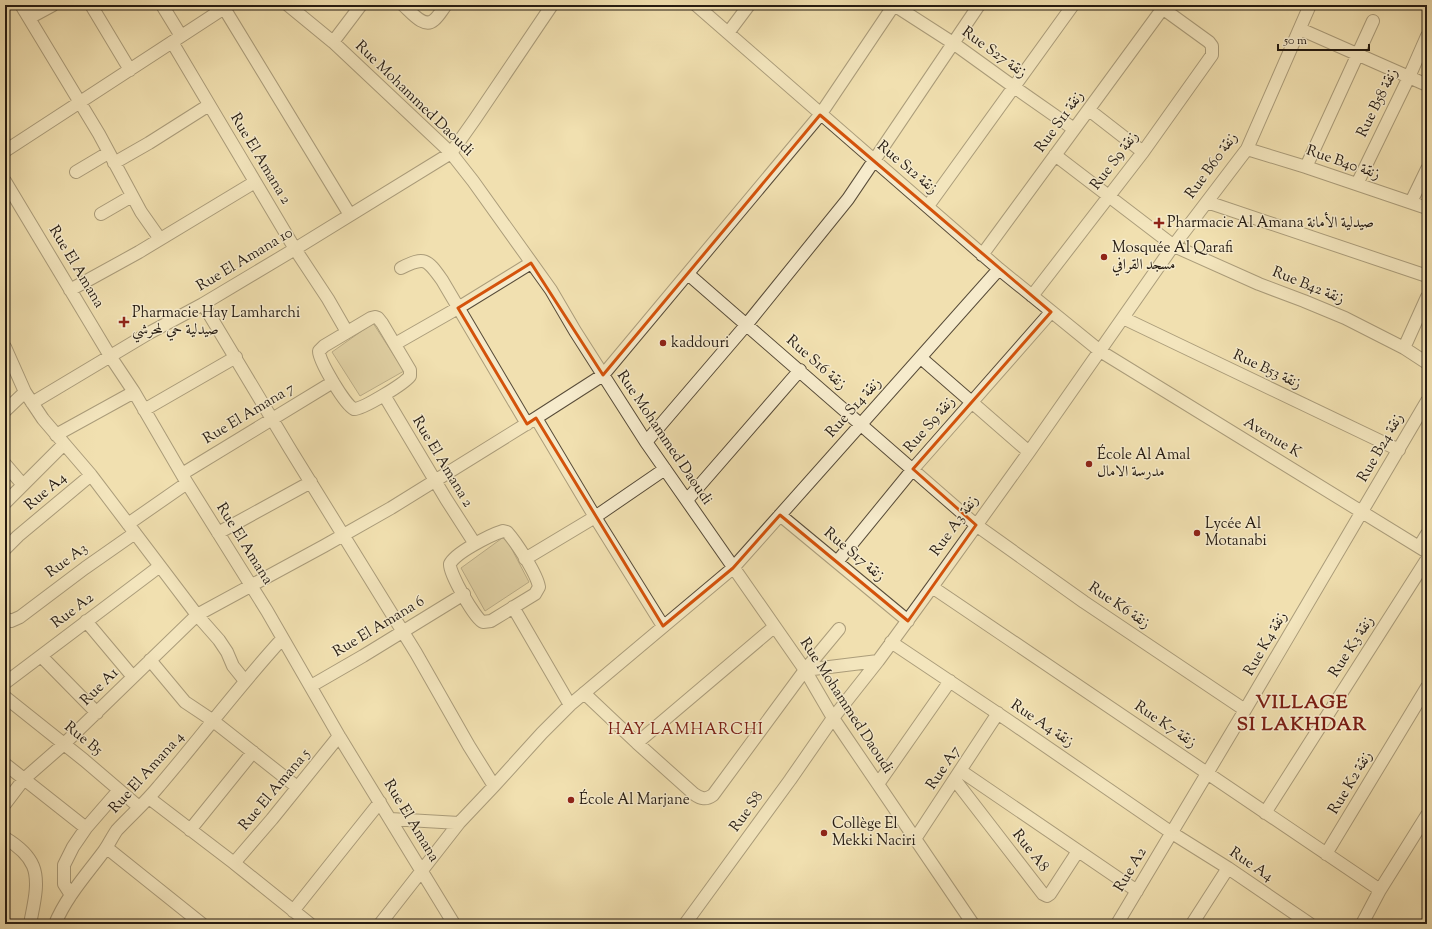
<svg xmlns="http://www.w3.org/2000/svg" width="1432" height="929" font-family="'Sorts Mill Goudy',Amiri,serif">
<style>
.green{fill:#cebf95;stroke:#7a6d53}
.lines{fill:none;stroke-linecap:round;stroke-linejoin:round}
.minor-casing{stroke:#584c39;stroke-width:14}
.minor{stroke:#f6ebcc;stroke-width:12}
.marked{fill:none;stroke:#d4530c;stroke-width:3;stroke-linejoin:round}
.poi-dot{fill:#8f2418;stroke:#f6ebcc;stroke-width:1.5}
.labels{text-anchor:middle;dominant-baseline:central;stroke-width:3;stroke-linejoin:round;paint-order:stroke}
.street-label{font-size:15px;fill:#251b11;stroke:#f6ebcc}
.poi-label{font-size:15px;fill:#251b11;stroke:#f6ebcc;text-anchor:start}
.neighbourhood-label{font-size:16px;letter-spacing:1px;fill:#7a1f14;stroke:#f6ebcc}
.district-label{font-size:19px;font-weight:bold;letter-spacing:1px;fill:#7a1f14;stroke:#f6ebcc}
</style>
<rect width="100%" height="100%" fill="#f1e0b0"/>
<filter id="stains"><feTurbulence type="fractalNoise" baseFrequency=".005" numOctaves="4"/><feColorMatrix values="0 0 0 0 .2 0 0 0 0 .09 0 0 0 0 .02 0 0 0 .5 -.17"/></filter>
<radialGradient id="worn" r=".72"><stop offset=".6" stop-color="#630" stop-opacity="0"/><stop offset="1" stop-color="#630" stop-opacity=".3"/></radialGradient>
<path class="green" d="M373 323 404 371 360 396 332 352Z
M505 536 529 582 485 611 461 568Z"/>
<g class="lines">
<g class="minor-casing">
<path id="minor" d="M21 5 99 134 141 212 160 239
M91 5 130 70
M162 5 181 36
M288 5 333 42 451 153 473 181 551 290 575 331 646 442 805 670 833 718 973 924
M403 5C411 12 424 29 434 20 439 16 442 10 446 5
M696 5 999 269 1100 351 1427 552
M894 5 953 43 1014 87 1074 129
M224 8 350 215
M29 18 53 5
M1300 29 1427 85
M728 33 749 5
M172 42 295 249 328 299 347 332
M333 42 361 5
M1089 110 1143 152
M1247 149 1306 167 1427 208
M5 151 229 5
M1055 155 1174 246 1259 284 1304 301 1345 318 1404 348 1427 363
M114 163 149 143 209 105
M1306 167 1373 21
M76 172 108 153
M5 181 110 356 134 392 187 483 267 611 339 736 454 924
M1357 184 1409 77 1427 36
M1207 202 1427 276
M1411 202 1427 169
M928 206 1073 5
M101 214 132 196
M982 255 1163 8
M401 268C425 256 427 259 442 280L527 424
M688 274 976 525 1084 602 1245 710
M70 290 139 252 255 182
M1032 296 1143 152 1212 55V46L1209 42 1158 5
M203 304 290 449 416 653 469 746 494 786
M375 317 378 318 382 323 410 370V376C404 384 363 409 354 409 345 405 319 361 319 351L324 346 371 318Z
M1123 318 1399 450
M395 344 458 308 531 263
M5 347 25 392 43 419 91 475 197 615 219 640 227 652 233 666 245 681
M1404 348 1427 297
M921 358 1029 452
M384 395 446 499 475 544
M32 403 149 333 203 304 295 249 451 153 475 119 552 5
M144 410 236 357
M5 411 25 392
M536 418 595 517 663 626
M56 435 134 392
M646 442 747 324 848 199 979 5
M5 464 23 485
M182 474 333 382
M687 500 800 370
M5 503 64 444
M780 515 908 621
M128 524 187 483
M503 531 507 532C516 542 537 574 539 587L535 594 491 621 483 622C475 619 449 573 450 564 455 553 490 535 503 531Z
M218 533 311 482
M1419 547 1427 534
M5 549 18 536 91 475
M525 559 595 517 665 469
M837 562 913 469 1051 312
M932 587 1380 890
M513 607 570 705
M5 618 11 621 20 617 85 568 135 533
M86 621 133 677
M891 642 1009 721 1172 833 1228 868 1310 924
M41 656 97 713
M150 660 185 702 212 720 297 787
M805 670 878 661
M5 683 160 566
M311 686 363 656 464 594
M584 693 637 743 694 794C701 799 706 800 713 795L805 670 839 629
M5 697 84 760 139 807
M637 743 774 627
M5 764 86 828
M961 771 1137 891
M955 780 1043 894 1047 896 1050 894 1078 851
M878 784 950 681
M149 798 234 863 310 924
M5 804 24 779 64 744 197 615 324 546 391 508 536 418 603 375 820 115 894 5
M1265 813 1427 559
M390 819 459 823
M190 830 253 752
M5 838C15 844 28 854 33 866 40 883 33 907 30 924
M915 839 998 713
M107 848 202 924
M1326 854 1427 687
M234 863 272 819 339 736
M71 895 64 884V865L73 847 86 828 119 790
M293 911 380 802
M55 924C66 897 87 874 104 851 109 844 112 837 117 830 131 815 146 802 159 786 201 737 239 686 282 639
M380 924 459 823 494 786 542 733 570 705 733 568 999 269
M685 924 790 780 833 718 878 661 932 587 1029 452 1171 249 1247 149 1310 5
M1117 924 1245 710 1427 401
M1192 924 1228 868
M1362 924 1380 890 1427 815"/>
</g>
<use href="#minor" class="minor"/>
</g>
<path d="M0 0H1432V929H0ZM820 115 1051 312 913 469 976 525 908 621 780 515 733 568 663 626 536 418 527 424 458 308 531 263 603 375Z" fill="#f1e0b0" fill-opacity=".55" fill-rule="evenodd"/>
<path class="marked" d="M820 115 1051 312 913 469 976 525 908 621 780 515 733 568 663 626 536 418 527 424 458 308 531 263 603 375Z"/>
<g class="poi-dot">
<path d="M1157 217h4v4h4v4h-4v4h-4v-4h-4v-4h4z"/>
<circle cx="1104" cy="257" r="4"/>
<path d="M122 316h4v4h4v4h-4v4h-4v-4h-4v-4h4z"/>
<circle cx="663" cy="343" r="4"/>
<circle cx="1089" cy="464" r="4"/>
<circle cx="1197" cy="533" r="4"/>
<circle cx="571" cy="800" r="4"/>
<circle cx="824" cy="833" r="4"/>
</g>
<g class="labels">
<g class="street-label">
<text transform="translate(994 53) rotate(36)">Rue S27 زنقة</text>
<text transform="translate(414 99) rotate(44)">Rue Mohammed Daoudi</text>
<text transform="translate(1378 103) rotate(-64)">Rue B58 زنقة</text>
<text transform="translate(1060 122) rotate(-54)">Rue S11 زنقة</text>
<text transform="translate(260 159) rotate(59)">Rue El Amana 2</text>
<text transform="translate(1115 161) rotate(-53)">Rue S9 زنقة</text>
<text transform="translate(1343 163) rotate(19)">Rue B40 زنقة</text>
<text transform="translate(1212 166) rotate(-54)">Rue B60 زنقة</text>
<text transform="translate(907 168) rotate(40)">Rue S12 زنقة</text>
<text transform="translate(245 260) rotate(-31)">Rue El Amana 10</text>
<text transform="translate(76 267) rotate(59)">Rue El Amana</text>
<text transform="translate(1308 286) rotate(22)">Rue B42 زنقة</text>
<text transform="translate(816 363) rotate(41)">Rue S16 زنقة</text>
<text transform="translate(1267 370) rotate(25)">Rue B53 زنقة</text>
<text transform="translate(854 408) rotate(-48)">Rue S14 زنقة</text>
<text transform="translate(249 414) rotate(-31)">Rue El Amana 7</text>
<text transform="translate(930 425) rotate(-49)">Rue S9 زنقة</text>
<text transform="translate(664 438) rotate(56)">Rue Mohammed Daoudi</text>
<text transform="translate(1272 438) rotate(31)">Avenue K</text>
<text transform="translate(1381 448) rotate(-60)">Rue B24 زنقة</text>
<text transform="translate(442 462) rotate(59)">Rue El Amana 2</text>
<text transform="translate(46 492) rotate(-40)">Rue A4</text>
<text transform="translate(955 526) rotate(-54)">Rue A3 زنقة</text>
<text transform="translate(244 544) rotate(58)">Rue El Amana</text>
<text transform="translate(854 555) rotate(40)">Rue S17 زنقة</text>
<text transform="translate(67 561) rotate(-36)">Rue A3</text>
<text transform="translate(1119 606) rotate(34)">Rue K6 زنقة</text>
<text transform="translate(73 611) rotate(-37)">Rue A2</text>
<text transform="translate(379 627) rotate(-31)">Rue El Amana 6</text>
<text transform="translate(1266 644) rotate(-60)">Rue K4 زنقة</text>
<text transform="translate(1352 647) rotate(-57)">Rue K3 زنقة</text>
<text transform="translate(100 687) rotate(-45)">Rue A1</text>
<text transform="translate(846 706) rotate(57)">Rue Mohammed Daoudi</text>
<text transform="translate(1042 724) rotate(34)">Rue A4 زنقة</text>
<text transform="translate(1165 725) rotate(34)">Rue K7 زنقة</text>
<text transform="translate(83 739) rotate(39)">Rue B5</text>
<text transform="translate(944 768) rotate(-56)">Rue A7</text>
<text transform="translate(147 773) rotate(-48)">Rue El Amana 4</text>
<text transform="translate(1351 783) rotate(-59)">Rue K2 زنقة</text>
<text transform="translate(275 790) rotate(-50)">Rue El Amana 5</text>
<text transform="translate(747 812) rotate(-54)">Rue S8</text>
<text transform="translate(411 821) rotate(59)">Rue El Amana</text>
<text transform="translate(1030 851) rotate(52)">Rue A8</text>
<text transform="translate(1251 865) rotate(34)">Rue A4</text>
<text transform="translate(1131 870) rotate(-59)">Rue A2</text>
</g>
<g class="poi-label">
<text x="1167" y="223">Pharmacie Al Amana صيدلية الأمانة</text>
<text x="1112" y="248">Mosquée Al Qarafi<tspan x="1112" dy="17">مسجد القرافي</tspan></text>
<text x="132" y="313">Pharmacie Hay Lamharchi<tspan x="132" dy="17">صيدلية حي لمحرشي</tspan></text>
<text x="671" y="343">kaddouri</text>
<text x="1097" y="455">École Al Amal<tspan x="1097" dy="17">مدرسة الامال</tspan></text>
<text x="1205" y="524">Lycée Al<tspan x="1205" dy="17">Motanabi</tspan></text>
<text x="579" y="800">École Al Marjane</text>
<text x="832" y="824">Collège El<tspan x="832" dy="17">Mekki Naciri</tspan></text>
</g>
<g class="neighbourhood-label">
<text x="686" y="730">HAY LAMHARCHI</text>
</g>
<g class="district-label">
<text x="1302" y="703">VILLAGE<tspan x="1302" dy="22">SI LAKHDAR</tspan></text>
</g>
</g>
<rect width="1432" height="929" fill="none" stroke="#f1e0b0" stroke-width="20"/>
<rect x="6" y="6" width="1420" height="917" fill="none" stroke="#251b11" stroke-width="2"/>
<rect x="10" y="10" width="1412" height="909" fill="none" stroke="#251b11"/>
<path d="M1278 44v6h91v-6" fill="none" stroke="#251b11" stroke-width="2"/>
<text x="1284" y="44" font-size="12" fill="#251b11" stroke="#f6ebcc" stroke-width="3" paint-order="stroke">50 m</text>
<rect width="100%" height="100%" filter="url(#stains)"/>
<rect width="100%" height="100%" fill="url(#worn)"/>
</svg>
